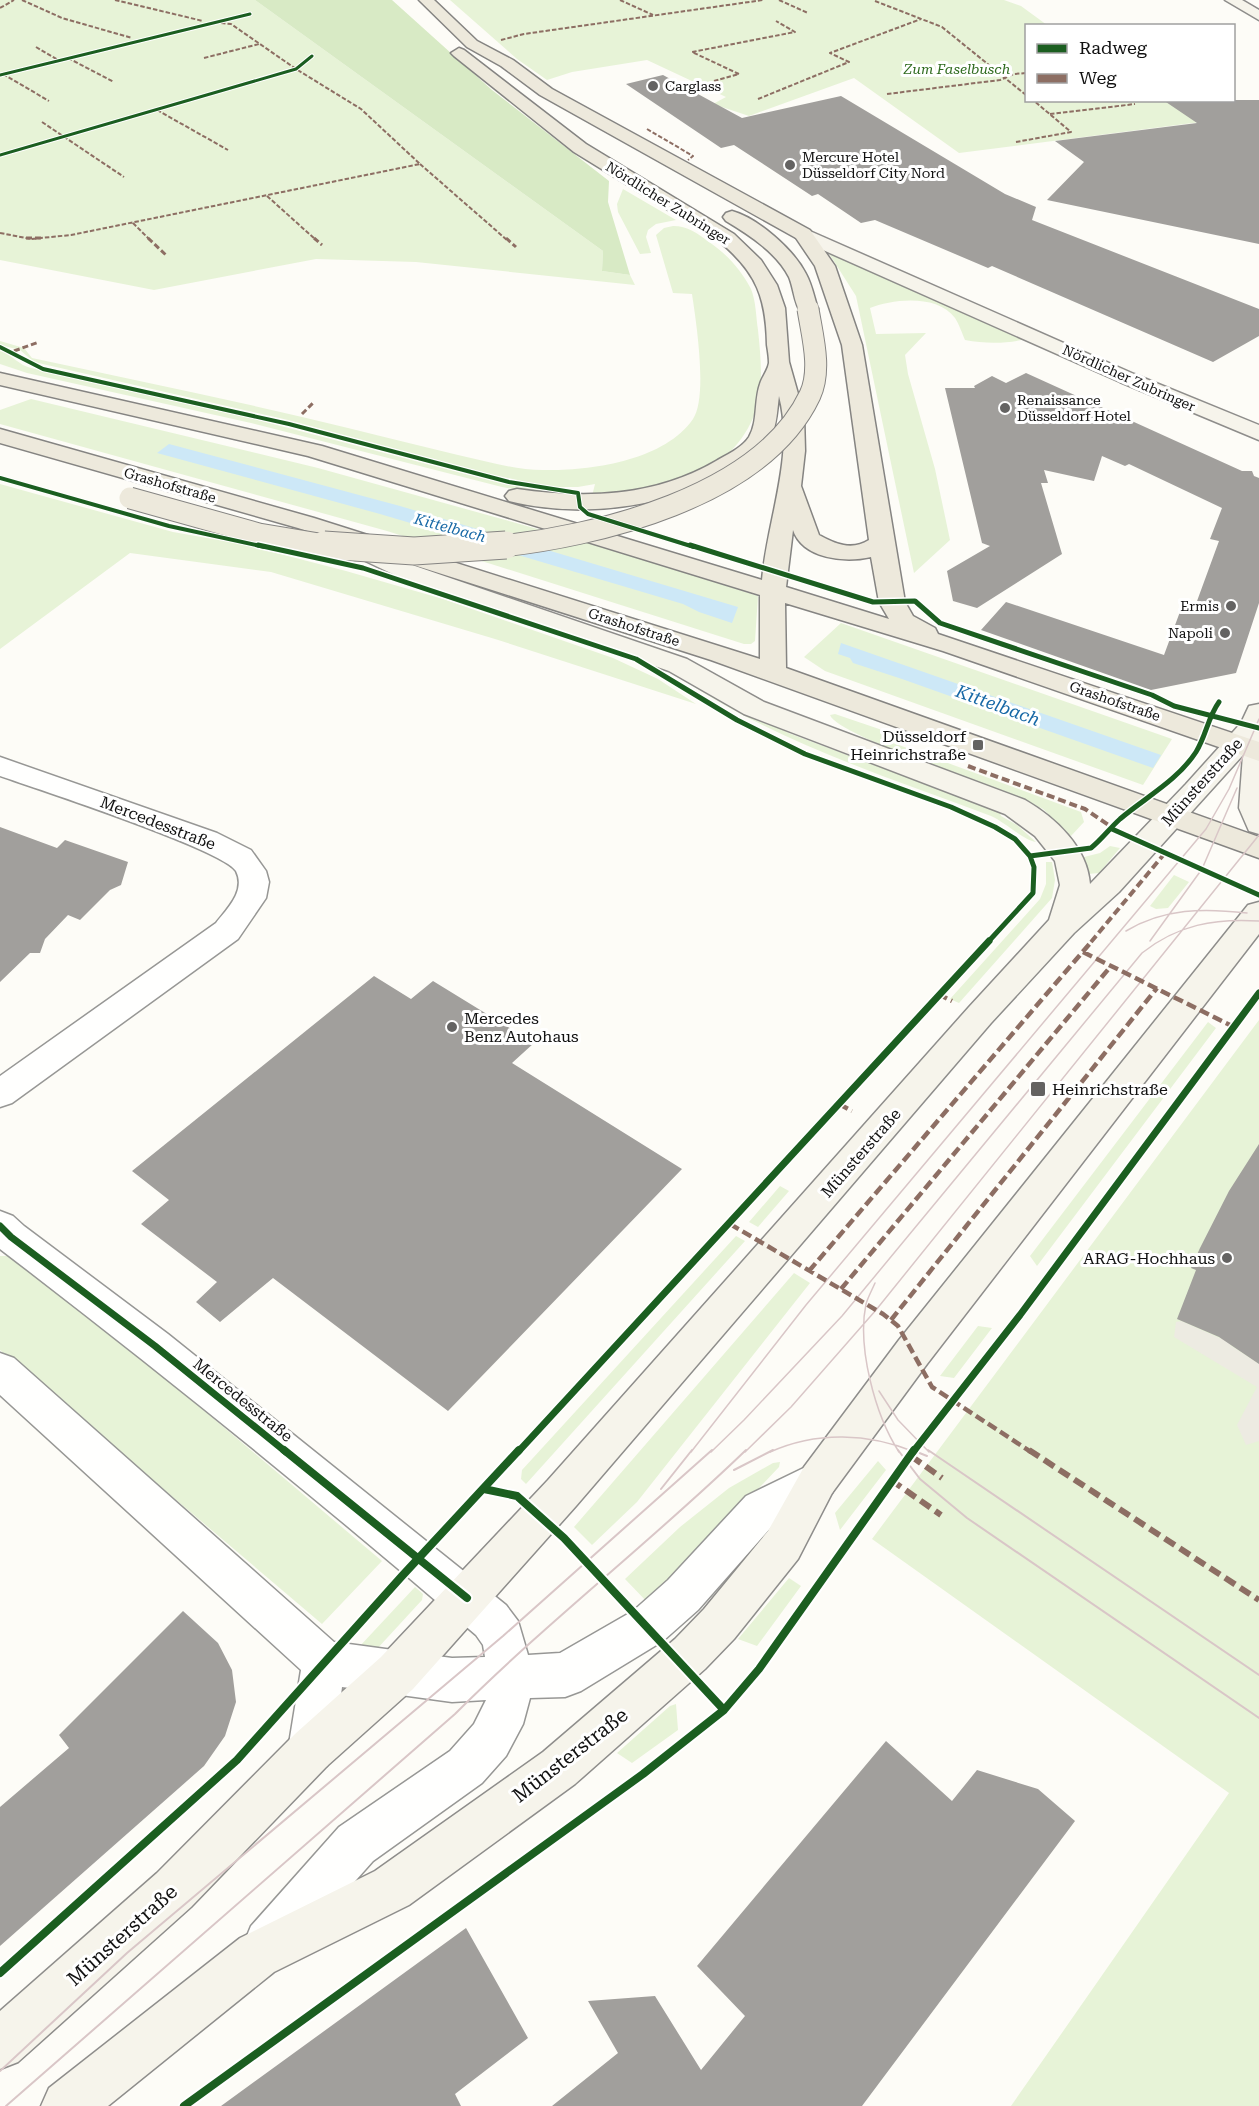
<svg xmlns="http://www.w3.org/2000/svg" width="1259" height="2106" font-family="'Roboto Serif',serif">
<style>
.green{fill:#e7f3d7}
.forest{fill:#d8eac5}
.plaza{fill:#edebe2}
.water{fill:#cde8f7}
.building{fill:#a19f9c}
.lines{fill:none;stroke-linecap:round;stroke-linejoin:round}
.street-casing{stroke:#979795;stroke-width:3}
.secondary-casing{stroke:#8e8d8b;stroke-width:3}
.primary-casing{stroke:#858482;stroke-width:3}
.street{fill:#fffffe;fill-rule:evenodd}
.secondary{fill:#f6f4eb;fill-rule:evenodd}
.primary{fill:#ede9dc;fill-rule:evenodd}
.tram-far1{stroke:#d9c6c7;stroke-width:1.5}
.tram{stroke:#d9c6c7;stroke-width:2}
.primary-bridge-far1-casing{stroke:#858482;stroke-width:23;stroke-linecap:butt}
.primary-bridge-casing{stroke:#858482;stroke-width:29;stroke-linecap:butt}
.primary-bridge-far1{stroke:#ede9dc;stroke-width:21}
.primary-bridge{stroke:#ede9dc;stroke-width:27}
.quiet-far4{stroke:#8d6e63;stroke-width:2;stroke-dasharray:4.5 2;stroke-linecap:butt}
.quiet-far3{stroke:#8d6e63;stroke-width:3;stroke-dasharray:6 3;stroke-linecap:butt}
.quiet-far2{stroke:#8d6e63;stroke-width:4;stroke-dasharray:8 4;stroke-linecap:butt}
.quiet-far1{stroke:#8d6e63;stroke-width:4.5;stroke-dasharray:10 4.5;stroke-linecap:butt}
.quiet{stroke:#8d6e63;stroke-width:6;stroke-dasharray:12 6;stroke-linecap:butt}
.cycleway-far4-casing{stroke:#fff;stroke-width:5}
.cycleway-far3-casing{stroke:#fff;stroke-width:6}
.cycleway-far2-casing{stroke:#fff;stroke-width:8}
.cycleway-far1-casing{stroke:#fff;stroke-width:10}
.cycleway-casing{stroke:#fff;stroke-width:12}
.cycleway-far4{stroke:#1b5e20;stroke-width:3}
.cycleway-far3{stroke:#1b5e20;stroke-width:4}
.cycleway-far2{stroke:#1b5e20;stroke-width:5}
.cycleway-far1{stroke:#1b5e20;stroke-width:7}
.cycleway{stroke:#1b5e20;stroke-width:8}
.poi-dot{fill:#646362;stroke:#fff;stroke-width:2}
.labels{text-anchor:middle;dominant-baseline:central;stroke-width:6;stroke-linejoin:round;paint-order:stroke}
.far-park-label{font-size:14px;font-style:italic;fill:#2f6b1f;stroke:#fff}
.far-poi-label{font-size:14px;fill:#111;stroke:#fff;text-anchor:start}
.far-street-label{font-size:14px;fill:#111;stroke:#fff}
.far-water-label{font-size:15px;font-style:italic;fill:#1768a6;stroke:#fff}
.poi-label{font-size:16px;fill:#111;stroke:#fff;text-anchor:end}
.street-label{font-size:16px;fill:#111;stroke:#fff}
.water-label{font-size:18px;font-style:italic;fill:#1768a6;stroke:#fff}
.near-street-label{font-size:20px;fill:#111;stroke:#fff}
</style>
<rect width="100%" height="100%" fill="#fdfcf7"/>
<path class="green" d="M0 0H255L603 251 602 271 630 275 635 285 416 262 316 259 154 290 0 260Z
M450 0H1004L1021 6 1047 25 1026 26V100L1176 101 1208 121 959 153 854 78 749 116 713 104 726 97 647 60 572 72 547 80 517 59Z
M623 189 676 220 656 224 648 230 646 237 651 253 640 254 618 212 617 204Z
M673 226C688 226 697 233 709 242 727 254 741 270 751 289 756 301 756 317 758 330 763 378 766 416 729 453 698 484 633 491 592 496L595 484 578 487H551L498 476 288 420 34 362 20 350 0 345V341L24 348 32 358C138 381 243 402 348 428 384 437 421 446 458 455 486 461 514 470 543 470 590 471 664 461 693 419 708 397 696 321 692 294L673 293 656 235 664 228Z
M828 252 1029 338C1009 344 986 344 965 340 962 333 959 324 955 318 937 294 893 299 870 308L876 334 926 333 905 355 908 374 935 469 950 540 914 573 856 296Z
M0 351C13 355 18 365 31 368L254 419 504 484 567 494H540L502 487 251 423 27 373 0 364Z
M31 399 318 468 617 551 758 596 755 641 751 644H744L387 531 0 424V410Z
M0 484 173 532 241 544 346 571 443 599 613 658 658 679 696 704 495 639 271 572 130 553 0 649Z
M841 623 1172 739 1143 785 825 671 804 657Z
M688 678 736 707 791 734 1000 812 1001 816 1017 825 1036 842C1023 840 1005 822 991 816 885 776 776 742 682 679Z
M835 714 888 732 892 735 888 741 1081 812 1084 822 1071 836 1043 809 1021 798C992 787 837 735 830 715Z
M1110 846 1120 848 1099 873 1088 874 1084 857 1100 853Z
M1046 862H1052L1055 880 1052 898 959 1003 950 999 1040 899 1046 884Z
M1174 875 1189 882 1168 908 1156 909 1150 906Z
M1259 1020V2106H1011L1229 1793 872 1539Z
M1208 1022 1216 1028 1037 1266 1030 1256Z
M780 1186 789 1191 758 1227 749 1222Z
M736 1236 745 1241 526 1484 521 1479 522 1470Z
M0 1256H21L382 1561 322 1624 0 1350Z
M794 1273 810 1283 637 1502 592 1545 574 1527Z
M978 1326 992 1328 954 1378 940 1376Z
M878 1461 886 1470 840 1530 835 1513Z
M780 1462 779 1467 649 1604 625 1579 680 1527 729 1488 773 1463Z
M789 1578 801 1586 757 1646 738 1639Z
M415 1587 423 1594 422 1600 376 1650 359 1647Z
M676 1704 678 1730 632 1763 617 1753 670 1706Z"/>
<path class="forest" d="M255 0H392L492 90 609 181 608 202 630 275 602 271 603 251Z"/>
<path class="plaza" d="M1181 1321 1231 1343 1230 1345 1259 1364V1441L1246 1445 1237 1425 1257 1387 1174 1337 1176 1322Z"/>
<path class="water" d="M169 444 400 506 738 607 732 623 699 612 683 604 380 514 157 453Z
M841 643 1161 755 1153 768 902 679 853 663 850 658 838 654Z"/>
<path class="building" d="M663 75 742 118 841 96 1005 194 1036 207 1032 220 1259 309V336L1213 362 992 266 988 268 875 220 861 223 818 194 812 196 734 145 721 148 626 84Z
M1163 100H1259V244L1047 200 1084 162 1055 141 1197 123Z
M1026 373 1242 471H1252L1254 476 1259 478V603L1236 673 1151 690 981 630 1006 602 1164 655 1181 609 1193 612 1219 541 1210 539 1222 508 1129 464 1125 466 1102 456 1094 481 1044 470 1048 483H1041L1062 554 977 608 953 601 947 571 990 546 982 543 945 388H975L974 386 992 376 1006 383Z
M0 827 57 848 65 840 128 862 121 885 110 890 80 920 68 915 45 939 40 953H30L0 982Z
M374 976 411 999 433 981 534 1043 512 1063 682 1169 448 1411 273 1278 220 1322 196 1302 217 1282 141 1224 169 1200 132 1171Z
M1259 1144V1364L1219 1337 1177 1319 1196 1270 1191 1268 1200 1248 1229 1191Z
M183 1611 218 1643 232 1670 236 1702 225 1736 204 1766 0 1946V1807L69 1748 59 1735Z
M886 1741 952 1801 977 1770 1038 1789 1075 1821 862 2106H552L618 2053 588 2001 655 1996 701 2070 745 2016 697 1966Z
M466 1928 528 2038 455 2094 461 2106H221Z"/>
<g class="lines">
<g class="street-casing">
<path id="street" d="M0 757 217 833 251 850 266 871 269 882 266 898 238 939 12 1103 0 1107V1076L216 923C227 909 246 891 236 871 224 850 35 788 0 776Z
M0 1211 13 1216 24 1226 168 1334 506 1605 518 1621 528 1655 560 1653 633 1611 668 1580 746 1496 818 1461 832 1467 838 1480 832 1493 774 1524 698 1610 663 1641 581 1691 565 1697 530 1698 523 1724 506 1756 482 1783 373 1861 285 1960 268 1967 251 1960 244 1943 251 1926 339 1827 450 1751 474 1724 486 1700 452 1702 342 1687 334 1750 327 1766 311 1773 295 1766 288 1750 301 1670 0 1395V1353L14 1358 334 1642 452 1658 485 1657 483 1645 476 1635C321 1502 162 1373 0 1249Z"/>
</g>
<g class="secondary-casing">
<path id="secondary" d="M1225 0H1242L1259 10V20Z
M803 228 1134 374 1259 425V440L1120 382 796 238 794 234 796 230Z
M349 537 415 566 687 659 764 702 1025 800C1056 818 1087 847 1090 884L1186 784 1241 723 1249 706 1259 704V834L1249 831 1239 808 1243 755 1119 892 1074 933 991 1023 576 1506 413 1689 327 1766 191 1907 18 2062 0 2069V2011L157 1873 295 1734 381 1657 548 1480 969 1007 1049 920 1060 885 1055 861 1035 836 1005 814 744 714 669 671 397 576 340 549 337 544 340 539Z
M1259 902V934L927 1364 832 1493 798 1559 734 1639 705 1669 575 1784 409 1905 274 1972 108 2106H41L49 2088 240 1938 375 1871 543 1752 675 1639 704 1609 768 1531 804 1467 899 1340 1248 905Z"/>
</g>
<g class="primary-casing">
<path id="primary" d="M419 0H434L477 41 513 60 552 89 810 230 835 266 862 345 905 602 913 616 935 628 938 634 1259 742V761L943 651 785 603 786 668 1259 837V858L711 660 298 528 0 443V429L314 518 760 659V595L308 456 0 385V373L322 446 762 580C767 520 795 456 779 396 777 410 777 424 771 437 763 452 749 461 734 469 668 508 583 519 509 501L505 496 509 491 517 489C586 499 654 497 716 461 726 455 742 448 749 437 758 422 754 401 760 384 762 377 768 370 769 363 769 357 768 351 767 345 766 298 757 273 720 242L574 152 454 56 451 53 459 48 464 50 586 144 734 234 761 260 777 285 785 308 789 362 804 415 805 451 801 486 819 535C835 544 852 551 869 540L842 345 815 266 796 238 540 95 501 66 467 47ZM793 530C803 559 845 563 871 557L879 602 889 619 786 587Z
M732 211C758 218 794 250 806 274 812 285 814 297 818 309L815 313H801C794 303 794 289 789 277 776 252 749 235 726 221L723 217 726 213Z"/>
</g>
<use href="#street" class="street"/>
<use href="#secondary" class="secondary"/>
<use href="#primary" class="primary"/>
<path class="tram-far1" d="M1126 931C1164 908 1204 908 1247 913
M1150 941 1202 869 1237 788
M875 1283C872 1290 868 1297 866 1304 857 1347 875 1415 899 1452
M879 1391 898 1420 929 1452
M691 1452 806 1305 1206 829 1229 789 1259 719
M711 1452 744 1420 842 1316 1142 953C1177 925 1215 918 1259 921
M745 1452 791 1407 876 1310 1259 835
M770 1452C817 1431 868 1433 915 1452"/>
<path class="tram" d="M898 1450 920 1479 967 1518 1259 1718
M912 1450 927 1456
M928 1450 1259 1675
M734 1470 773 1450
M661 1489 692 1450
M0 2071 127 1953 503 1636 712 1450
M6 2106 455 1714C548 1621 652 1541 746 1450"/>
<g class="primary-bridge-far1-casing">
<path id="primary-bridge-far1" d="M130 498 259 534 337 547
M493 547C596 537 762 497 810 395 822 369 812 335 808 309"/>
</g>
<g class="primary-bridge-casing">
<path id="primary-bridge" d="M324 545 414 551 506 545"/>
</g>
<use href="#primary-bridge-far1" class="primary-bridge-far1"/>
<use href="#primary-bridge" class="primary-bridge"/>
<path class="quiet-far4" d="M22 0 62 18 132 38
M115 0 203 21
M620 0 653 15
M779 0 808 13
M875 1 942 27 1026 95
M0 8 14 0
M501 40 524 34 763 0
M36 47 58 60
M68 58 114 82
M204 58 259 44
M3 74 49 101
M714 81 739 74 692 52 795 32 776 21
M887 94 1000 80 1014 74 1026 73
M758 99 849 62 830 53 921 19
M157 110 228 150
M1050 114 1135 104
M42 122 124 177
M647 129 693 156 688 160
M1016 142 1071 132 1033 100
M420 164 507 240
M267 196 316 240
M133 223 150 240
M0 233 31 239 71 235 420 164 361 109 296 69 231 24 221 23"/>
<path class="quiet-far3" d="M26 238H41
M148 238 167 256
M314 238 322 245
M506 238 516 247
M14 351 39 342
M302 414 313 403"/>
<path class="quiet-far2" d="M968 766 1085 809 1116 830
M1091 942 1165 853"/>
<path class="quiet-far1" d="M1083 952 1232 1026
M938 994 952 1001
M839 1104 852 1111
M730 1224 883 1314 898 1326 932 1387 1031 1452
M809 1271 1092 941
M841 1289 1111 966
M891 1320 1157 988"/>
<path class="quiet" d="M1029 1450 1259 1600
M911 1456 942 1478
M891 1480 941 1515"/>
<g class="cycleway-far4-casing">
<path id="cycleway-far4" d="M0 75 250 14
M0 155 296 69 312 56"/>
</g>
<g class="cycleway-far3-casing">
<path id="cycleway-far3" d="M0 347 43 369 289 424 509 482 578 493 580 507 588 514 694 547
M0 478 169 526 265 547"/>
</g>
<g class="cycleway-far2-casing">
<path id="cycleway-far2" d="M258 545 363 568 636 659 737 720 805 754 951 807 995 827 1015 839 1030 856 1034 867 1033 893 988 942
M690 545 873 602 915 601 940 623 1152 695 1174 706 1259 728
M1112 829 1259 895
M1030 856 1091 848C1102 839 1110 828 1120 819 1146 797 1177 781 1196 752 1206 736 1208 717 1219 702"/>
</g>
<g class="cycleway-far1-casing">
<path id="cycleway-far1" d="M0 1226 11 1237 155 1346 286 1452
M518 1452 989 941
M913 1452 1020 1315 1259 993"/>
</g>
<g class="cycleway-casing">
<path id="cycleway" d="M284 1450 467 1598
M484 1489 517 1496 564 1538 724 1710
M0 1973 237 1760 402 1576 519 1450
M184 2106 643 1774 724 1710 759 1669 914 1450"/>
</g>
<use href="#cycleway-far4" class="cycleway-far4"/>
<use href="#cycleway-far3" class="cycleway-far3"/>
<use href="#cycleway-far2" class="cycleway-far2"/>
<use href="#cycleway-far1" class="cycleway-far1"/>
<use href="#cycleway" class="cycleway"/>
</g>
<g class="poi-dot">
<circle cx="653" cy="86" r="6"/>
<circle cx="790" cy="165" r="6"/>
<circle cx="1005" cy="408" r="6"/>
<circle cx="1231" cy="606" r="6"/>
<circle cx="1225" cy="633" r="6"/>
<rect x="972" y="739" width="12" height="12" rx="3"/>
<circle cx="452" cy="1027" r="6"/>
<rect x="1030" y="1081" width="16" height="16" rx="3"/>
<circle cx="1227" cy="1258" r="6"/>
</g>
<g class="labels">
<g class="far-park-label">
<text x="957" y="69">Zum Faselbusch</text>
</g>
<g class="far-poi-label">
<text x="665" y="86">Carglass</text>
<text x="802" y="157">Mercure Hotel<tspan x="802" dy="16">Düsseldorf City Nord</tspan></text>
<text x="1017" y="400">Renaissance<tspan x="1017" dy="16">Düsseldorf Hotel</tspan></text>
<text x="1219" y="606" text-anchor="end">Ermis</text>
<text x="1213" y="633" text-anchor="end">Napoli</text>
</g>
<g class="far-street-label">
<text transform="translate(668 203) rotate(32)">Nördlicher Zubringer</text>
<text transform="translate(1129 378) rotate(24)">Nördlicher Zubringer</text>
<text transform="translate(170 485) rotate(16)">Grashofstraße</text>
<text transform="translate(634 627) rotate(18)">Grashofstraße</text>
<text transform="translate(1115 701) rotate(19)">Grashofstraße</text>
</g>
<g class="far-water-label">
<text transform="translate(450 528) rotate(15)">Kittelbach</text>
</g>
<g class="poi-label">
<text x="966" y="736">Düsseldorf<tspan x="966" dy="18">Heinrichstraße</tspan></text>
<text x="464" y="1018" text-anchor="start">Mercedes<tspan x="464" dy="18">Benz Autohaus</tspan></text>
<text x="1052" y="1089" text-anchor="start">Heinrichstraße</text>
<text x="1215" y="1258">ARAG-Hochhaus</text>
</g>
<g class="street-label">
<text transform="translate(1202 782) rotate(-48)">Münsterstraße</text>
<text transform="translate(158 823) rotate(21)">Mercedesstraße</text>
<text transform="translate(861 1153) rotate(-49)">Münsterstraße</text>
<text transform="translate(243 1400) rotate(39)">Mercedesstraße</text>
</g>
<g class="water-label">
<text transform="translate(998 705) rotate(20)">Kittelbach</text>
</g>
<g class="near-street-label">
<text transform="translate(570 1755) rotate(-38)">Münsterstraße</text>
<text transform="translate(122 1935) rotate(-42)">Münsterstraße</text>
</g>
</g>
<rect x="1025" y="24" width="210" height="78" fill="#ffffff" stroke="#a0a0a0" stroke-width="1.5"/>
<rect x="1037" y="44" width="30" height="9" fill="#1b5e20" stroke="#a0a0a0" stroke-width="1.5"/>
<text x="1079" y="54" font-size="18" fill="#111111">Radweg</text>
<rect x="1037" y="74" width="30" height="9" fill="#8d6e63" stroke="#a0a0a0" stroke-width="1.5"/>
<text x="1079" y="84" font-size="18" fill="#111111">Weg</text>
</svg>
